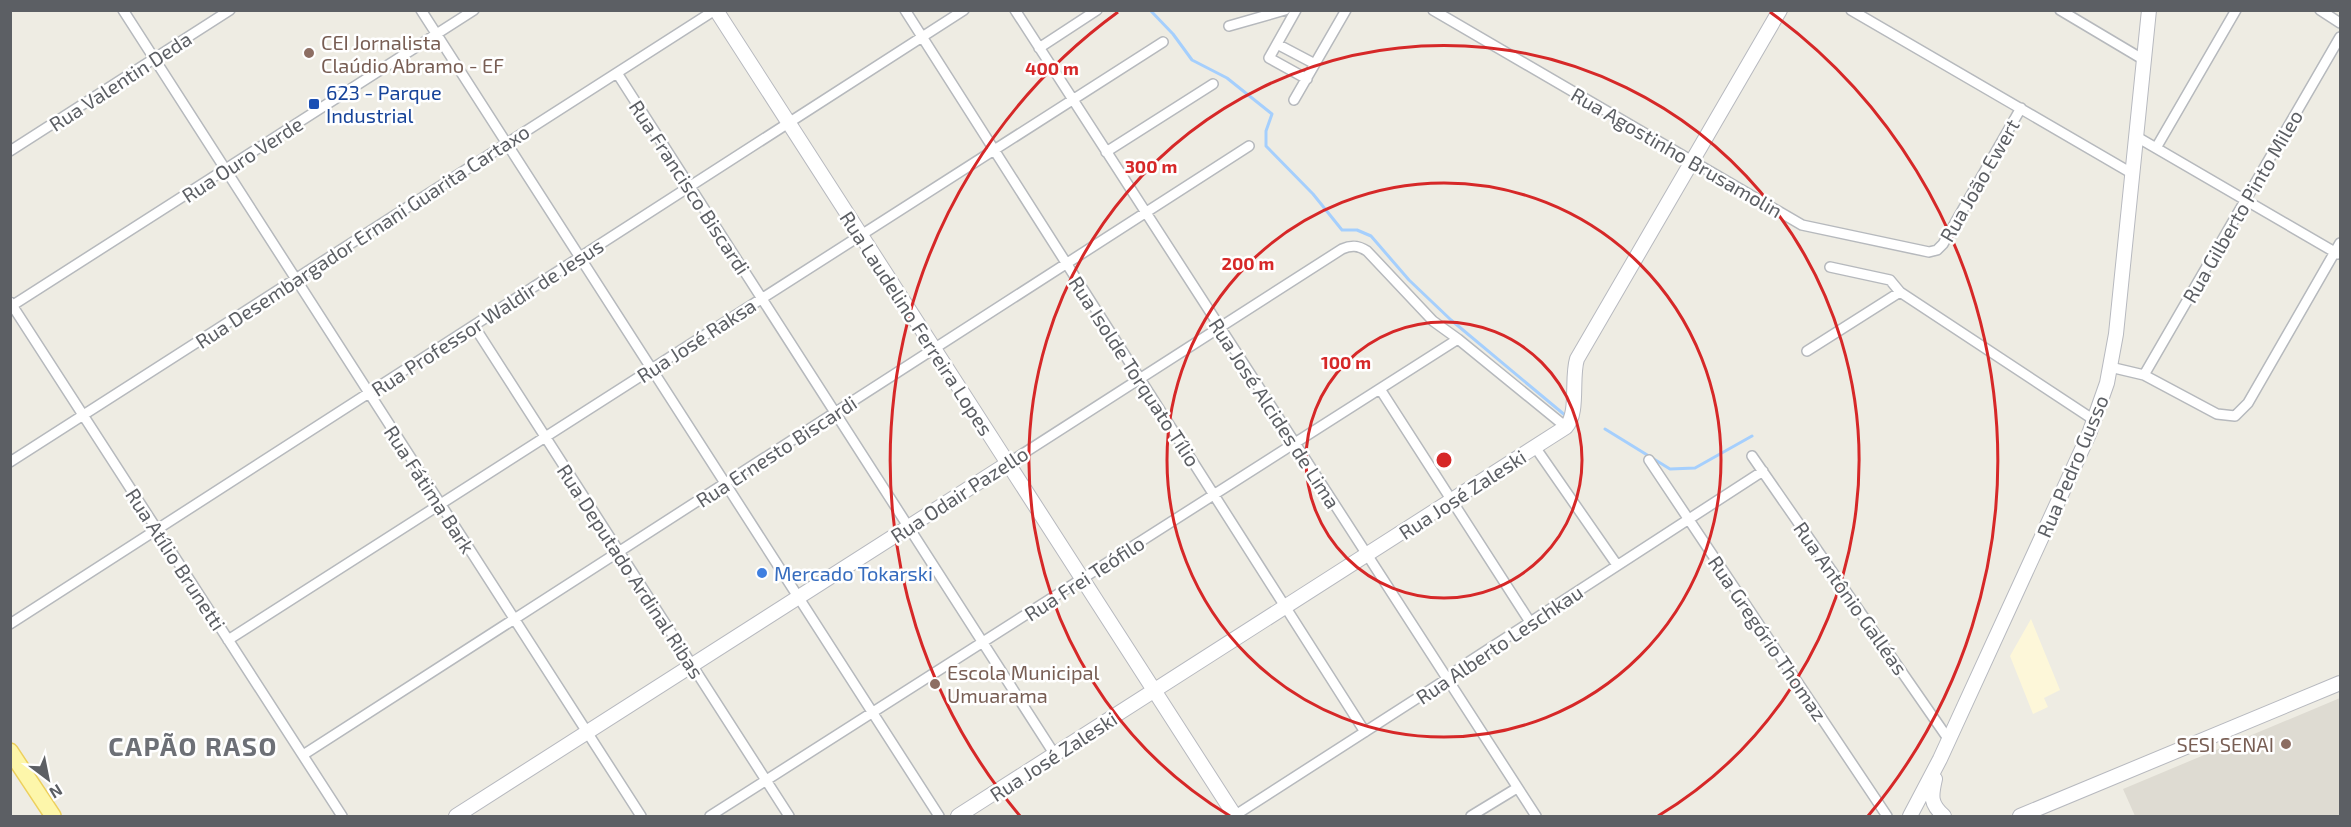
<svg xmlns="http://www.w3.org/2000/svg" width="2351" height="827" font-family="'Exo 2',sans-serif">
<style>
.commercial{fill:#fdf7d9}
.education{fill:#dedbd2}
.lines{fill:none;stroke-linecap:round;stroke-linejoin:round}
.stream{stroke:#a5cffd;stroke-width:3}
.street-casing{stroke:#b6b9bd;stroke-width:12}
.secondary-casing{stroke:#b7b9bf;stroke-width:16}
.primary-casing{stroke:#edd05d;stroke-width:18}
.street{stroke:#fff;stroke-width:9}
.secondary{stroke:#fff;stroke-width:14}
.primary{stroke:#fdf6aa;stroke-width:15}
.ring{fill:none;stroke:#d62828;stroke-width:3}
.education-dot{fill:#8d6e63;stroke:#fff;stroke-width:2}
.transit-dot{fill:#1a4fb4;stroke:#fff;stroke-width:2}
.shop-dot{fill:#3f7fe0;stroke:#fff;stroke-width:2}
.labels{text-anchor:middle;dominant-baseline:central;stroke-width:5;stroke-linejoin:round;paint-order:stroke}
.education-label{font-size:20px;fill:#785e54;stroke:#fff;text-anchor:start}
.street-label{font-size:20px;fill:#5c5f64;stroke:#fff}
.transit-label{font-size:20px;fill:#164399;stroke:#fff;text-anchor:start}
.shop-label{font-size:20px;fill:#366cbe;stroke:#fff;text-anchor:start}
.district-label{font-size:26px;font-weight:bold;letter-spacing:1.5px;fill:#6d7076;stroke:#fff}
.centre{fill:#d62828;stroke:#fff;stroke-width:3}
.ring-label{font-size:18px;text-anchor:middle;font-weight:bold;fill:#d62828;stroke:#fff;stroke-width:5;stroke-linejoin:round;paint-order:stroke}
</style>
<rect width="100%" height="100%" fill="#eeece3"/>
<path class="commercial" d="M2031 619 2060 690 2044 698 2048 707 2033 714 2010 656Z"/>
<path class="education" d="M2340 698V816H2135L2123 789Z"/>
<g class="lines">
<path class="stream" d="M1150 10 1173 34 1192 60 1227 78 1272 114 1266 131V146L1313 194 1342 230H1357L1371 236 1409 280 1451 320 1566 416
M1605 429 1670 469 1695 468 1752 436"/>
<g class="street-casing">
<path id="street" d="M123 10 641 816
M421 10 939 816
M905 10 1365 732
M1015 10 1536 816
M1296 10 1269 58 1307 79
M1433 10 1802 225 1929 252 1937 250 1943 244 2021 108
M1851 10 2133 174
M2060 10 2144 60
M2320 10 2340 23
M1229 26 1285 10
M1277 44 1315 64
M1039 48 1097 10
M617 73 1055 755
M1294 100 1346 10
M2137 137 2338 254
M2156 148 2236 10
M10 151 230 10
M1106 152 1213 84
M1830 267 1890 280 1900 292 2094 420
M10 302 342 816
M10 307 474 10
M474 326 789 816
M1807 351 1900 292
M2110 367 2144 375 2217 414 2235 416 2248 403 2340 243
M2144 375 2340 37
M1380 389 1530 622
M1535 447 1617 565
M1752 456 1949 740
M1649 460 1887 816
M10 462 715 10
M1007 464 1342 249C1351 245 1358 245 1367 251L1433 321 1458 339 1566 427
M10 624 964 10
M228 640 1163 42
M303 755 1249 146
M710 816 1458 339
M1234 816 1447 679 1461 667 1763 471
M1471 816 1517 788"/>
</g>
<g class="secondary-casing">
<path id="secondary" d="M716 10 1235 816
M1935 779C1931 796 1930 804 1944 816
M456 816 1007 464
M958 816 1566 427C1579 413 1571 378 1577 359L1780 10
M1910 816 1940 759 2089 434 2107 383 2116 334 2149 10
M2020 816 2340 683"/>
</g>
<g class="primary-casing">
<path id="primary" d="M10 751 53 816"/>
</g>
<use href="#street" class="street"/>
<use href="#secondary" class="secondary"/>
<use href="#primary" class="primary"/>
</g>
<g class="ring">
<circle cx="1444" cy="460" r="138"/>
<circle cx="1444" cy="460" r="277"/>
<path d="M1230 816A415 415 0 1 1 1658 816"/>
<path d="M1020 816A554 554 0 0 1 1118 12M1770 12A554 554 0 0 1 1868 816"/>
</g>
<g class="education-dot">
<circle cx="309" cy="53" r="6"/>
<circle cx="935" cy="684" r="6"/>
<circle cx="2286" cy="744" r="6"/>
</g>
<rect class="transit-dot" x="308" y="98" width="12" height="12" rx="3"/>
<circle class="shop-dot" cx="762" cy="573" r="6"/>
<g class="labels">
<g class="education-label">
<text x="321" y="42">CEI Jornalista<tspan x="321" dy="23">Claúdio Abramo - EF</tspan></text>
<text x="947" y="672">Escola Municipal<tspan x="947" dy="23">Umuarama</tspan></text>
<text x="2274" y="744" text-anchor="end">SESI SENAI</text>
</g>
<g class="street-label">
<text transform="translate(120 81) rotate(-33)">Rua Valentin Deda</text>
<text transform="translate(1677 152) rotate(30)">Rua Agostinho Brusamolin</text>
<text transform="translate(242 159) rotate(-33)">Rua Ouro Verde</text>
<text transform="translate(1979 180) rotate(-60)">Rua João Ewert</text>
<text transform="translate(690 187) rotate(57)">Rua Francisco Biscardi</text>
<text transform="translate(2242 206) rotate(-60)">Rua Gilberto Pinto Mileo</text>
<text transform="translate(362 236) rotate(-33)">Rua Desembargador Ernani Guarita Cartaxo</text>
<text transform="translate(487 317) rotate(-33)">Rua Professor Waldir de Jesus</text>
<text transform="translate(917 323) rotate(57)">Rua Laudelino Ferreira Lopes</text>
<text transform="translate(696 340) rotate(-33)">Rua José Raksa</text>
<text transform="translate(1135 371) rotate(57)">Rua Isolde Torquato Tílio</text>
<text transform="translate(1275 413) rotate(57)">Rua José Alcides de Lima</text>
<text transform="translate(776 451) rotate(-33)">Rua Ernesto Biscardi</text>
<text transform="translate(2072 466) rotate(-67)">Rua Pedro Gusso</text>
<text transform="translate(430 489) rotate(57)">Rua Fátima Bark</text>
<text transform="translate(959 494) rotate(-33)">Rua Odair Pazello</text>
<text transform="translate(1462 494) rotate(-33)">Rua José Zaleski</text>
<text transform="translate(176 559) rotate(57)">Rua Atílio Brunetti</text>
<text transform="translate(631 571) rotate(57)">Rua Deputado Ardinal Ribas</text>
<text transform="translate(1084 578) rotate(-33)">Rua Frei Teófilo</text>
<text transform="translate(1851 598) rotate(55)">Rua Antônio Galléas</text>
<text transform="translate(1768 638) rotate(56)">Rua Gregório Thomaz</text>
<text transform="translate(1499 644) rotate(-34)">Rua Alberto Leschkau</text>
<text transform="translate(1053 756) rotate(-33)">Rua José Zaleski</text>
</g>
<g class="transit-label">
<text x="326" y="92">623 - Parque<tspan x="326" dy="23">Industrial</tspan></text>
</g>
<g class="shop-label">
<text x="774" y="573">Mercado Tokarski</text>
</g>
<g class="district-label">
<text x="193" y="745">CAPÃO RASO</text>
</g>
</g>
<circle cx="1444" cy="460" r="9" class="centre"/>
<g class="ring-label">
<text x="1052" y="75">400 m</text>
<text x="1151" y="173">300 m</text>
<text x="1248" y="270">200 m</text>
<text x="1346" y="369">100 m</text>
</g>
<rect width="2351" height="827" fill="none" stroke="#5c5f64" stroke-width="24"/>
<g transform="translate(48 779) rotate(148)" stroke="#ffffff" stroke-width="4.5" paint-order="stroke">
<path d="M0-4.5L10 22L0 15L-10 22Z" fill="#5c5f64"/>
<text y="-9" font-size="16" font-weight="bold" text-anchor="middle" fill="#5c5f64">N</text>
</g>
</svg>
